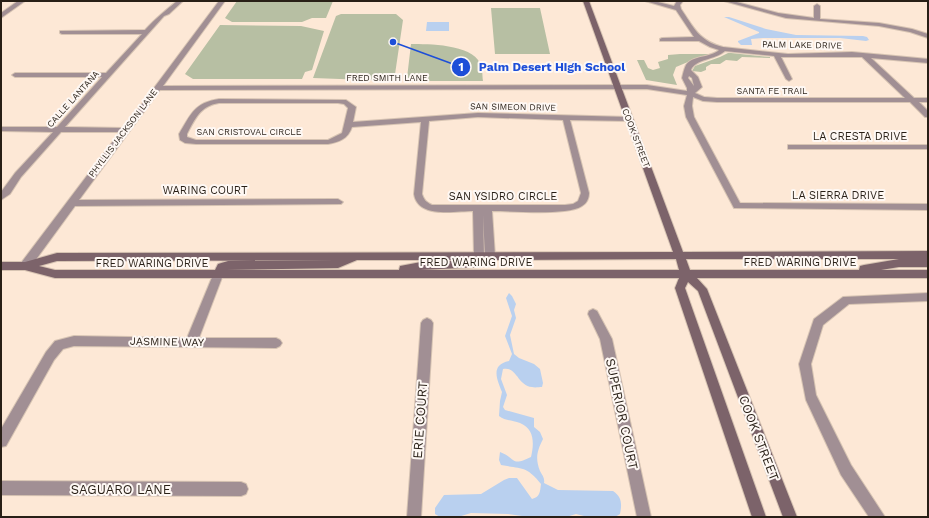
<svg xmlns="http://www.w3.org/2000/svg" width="929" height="518" font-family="'Work Sans',sans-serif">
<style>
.green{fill:#b7bfa3}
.water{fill:#b9d0ef}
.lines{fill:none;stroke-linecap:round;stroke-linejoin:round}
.minor-casing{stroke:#d7c4b3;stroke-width:2}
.secondary-casing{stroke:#d7c4b3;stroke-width:2}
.minor{fill:#a18f94;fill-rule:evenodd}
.secondary{fill:#7c636a;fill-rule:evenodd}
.labels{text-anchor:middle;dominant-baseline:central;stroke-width:4;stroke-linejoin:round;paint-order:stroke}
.far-street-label{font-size:9px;fill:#281f16;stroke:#fef8f4}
.street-label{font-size:11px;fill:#281f16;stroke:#fef8f4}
.near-street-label{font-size:13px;fill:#281f16;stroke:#fef8f4}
.leader{fill:none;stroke:#1d4ed8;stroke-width:1.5}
.callout-dot{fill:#1d4ed8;stroke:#fef8f4;stroke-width:1.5}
.mark-label{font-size:12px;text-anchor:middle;font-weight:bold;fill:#fff}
.callout-label{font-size:12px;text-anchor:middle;font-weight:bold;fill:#1d4ed8;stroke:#fef8f4;stroke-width:4;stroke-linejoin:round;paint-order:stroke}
</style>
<rect width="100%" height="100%" fill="#fde8d6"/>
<path class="green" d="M237 1H333L326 18H312L302 22H232L225 18Z
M491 8H540L550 54H495Z
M341 14H396L403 20 394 81 313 78 336 16Z
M220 25 301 26 324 31 312 70 305 72 302 79H193L185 74Z
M411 44C428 44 471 44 480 63 483 68 482 75 483 81H412L407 78Z
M728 53H731L770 57V58L742 57 737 61 726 60 720 64H711L706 67V70L701 72 692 71 695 66 720 57Z
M680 54H712L695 59 676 67 673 75 677 85 646 80 637 60H644L648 68 653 70 660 68 658 62 668 59V55Z"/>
<path class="water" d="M724 17H729L766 29 796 35 863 36 867 37 869 40 866 41 840 38H763L751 39 752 45H741L738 42V41L759 33V32Z
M427 22H449V31H426Z
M509 293 512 296 516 304 514 310 516 318 510 335 514 354 519 358 534 364 540 369 543 383 542 387C539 387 535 388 532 387 517 385 517 366 503 369L501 379 507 395 503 407 505 410 534 418V427L540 432 543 439C537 451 535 458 540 471 542 475 545 478 544 483L558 490 613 491C622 497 622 504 620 514L615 517H588L576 514 566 517H529L508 514 471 513 458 517H440L435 514V508L444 495 481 494 504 480 509 478H517L532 499C540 497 540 492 541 484 527 466 522 469 501 465L499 460 500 452C516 458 511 467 531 457 534 444 535 429 520 423 512 420 505 421 499 416L500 401 502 392C497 379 490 365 509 361L512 354 505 336 512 316 506 298Z"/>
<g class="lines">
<g class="minor-casing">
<path id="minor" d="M18 1H25L1 18V13Z
M177 1H183L169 14 164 16 65 127 124 128 219 1H225L163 86 647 85 687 91V88L682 78C683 74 684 69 686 65 693 55 710 58 719 50L710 47 699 41H660V39L662 38 694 37 676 10 645 1H654L674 6 677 1H683L680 5 681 9C694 28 699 41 723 47L788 54 852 52 928 59V63L871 58 914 98H928V102H919L928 111V117H925L910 102H717L703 101 693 97 692 106 694 117 740 203 928 204V210L734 208 686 117 684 106 687 95 647 89 160 90 79 200 338 199 343 202 341 204 75 206 29 269H21L20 266 21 263 120 132H61L21 177 10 194 1 200V192L15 173 53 132 1 131V127H57L102 77H15L12 75 15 73H106L142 34H62L60 33V31L145 30C156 18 165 11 177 1ZM725 51 774 56 786 79 789 81 792 79 781 57H862L905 98H717L704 97 695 93 702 87 698 77 691 70C695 59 715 60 725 51ZM689 76 692 78 694 86 688 78Z
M724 1H733L778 13 814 18V6L817 4 820 6V19L879 23 912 29 928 34V38L910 32 879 26 786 18Z
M219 99 346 100 356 107 353 122 478 113 629 117 633 119 629 121 570 120 589 193C589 198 587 203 582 206 568 216 511 211 492 211L495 256 494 259H486L485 256 483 215 484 256 483 259H475L474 256 473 211C455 211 418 219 414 194L421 122 352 127C348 139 339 142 328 144H196L185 143 180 140 179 134C191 114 194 103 219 99ZM219 103H338L344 104 348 108 342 133 328 140H196L187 137V134C195 119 200 106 219 103ZM478 117 563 120 581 193 578 201 573 204 565 205H432C426 202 424 200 422 194L429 121Z
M788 145H928V149H788Z
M218 271 222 272 223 275 199 338H276L280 340 282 343 280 346 276 348 74 346 63 349 54 360 6 446 1 447V429L46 352 55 341 74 336 187 338 213 275 214 272Z
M928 293V301L849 304 823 325 811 364 816 395 851 465 885 517H869L841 475 806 400 799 364 814 319 843 297Z
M593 309 597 311 612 339 651 517H637L600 339 588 314 589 311Z
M427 318 431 320 433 323 421 517H407L421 323 423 320Z
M1 481 241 482 246 484 248 489 246 494 241 496 1 495Z"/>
</g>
<g class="secondary-casing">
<path id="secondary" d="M583 1H589L683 252 928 251V259H686L690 270H859L860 266 864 265 899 259H928V267H899L881 270H928V278H697L707 289 797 517H783L698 291 688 282 685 288 766 517H752L675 288 679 278H55L25 270H1V262H25L57 253 673 252ZM676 259 679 270H420L481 267 489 265 493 260ZM337 260 228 261 218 264 215 270H55L39 266 57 261ZM357 260H469L421 262 400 266 399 270H226L338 268Z"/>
</g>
<use href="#minor" class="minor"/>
<use href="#secondary" class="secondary"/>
</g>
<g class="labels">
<g class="far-street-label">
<text transform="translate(802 45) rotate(1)">PALM LAKE DRIVE</text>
<text x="387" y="78">FRED SMITH LANE</text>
<text x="772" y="91">SANTA FE TRAIL</text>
<text transform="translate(73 99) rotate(-48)">CALLE LANTANA</text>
<text transform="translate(513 107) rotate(1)">SAN SIMEON DRIVE</text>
<text x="249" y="132">SAN CRISTOVAL CIRCLE</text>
<text transform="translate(123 133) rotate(-53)">PHYLLIS JACKSON LANE</text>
<text transform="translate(636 138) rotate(69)">COOK STREET</text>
</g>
<g class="street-label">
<text x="860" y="136">LA CRESTA DRIVE</text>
<text x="205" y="190">WARING COURT</text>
<text x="838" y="195">LA SIERRA DRIVE</text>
<text x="503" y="196">SAN YSIDRO CIRCLE</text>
<text x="476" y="262">FRED WARING DRIVE</text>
<text x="800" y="262">FRED WARING DRIVE</text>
<text x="152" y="263">FRED WARING DRIVE</text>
<text transform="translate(167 342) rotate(1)">JASMINE WAY</text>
</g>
<g class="near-street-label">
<text transform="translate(622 414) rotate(78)">SUPERIOR COURT</text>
<text transform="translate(420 420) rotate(-86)">ERIE COURT</text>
<text transform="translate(759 438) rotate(69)">COOK STREET</text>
<text x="121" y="489">SAGUARO LANE</text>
</g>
</g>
<path class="leader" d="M393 42L461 67"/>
<g class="callout-dot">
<circle cx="393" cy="42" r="4"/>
<circle cx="461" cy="67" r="10"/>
</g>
<g class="mark-label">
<text x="461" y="71">1</text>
</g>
<g class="callout-label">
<text x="552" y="71">Palm Desert High School</text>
</g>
<rect width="929" height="518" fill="none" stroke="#281f16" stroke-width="4"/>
</svg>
